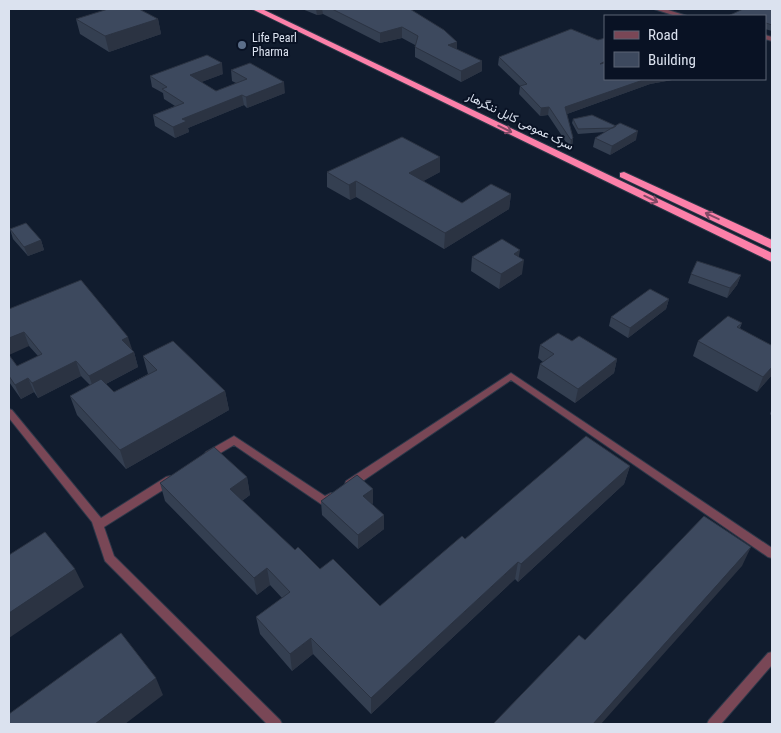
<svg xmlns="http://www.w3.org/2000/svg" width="781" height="733" font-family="'Roboto Condensed',Vazirmatn,sans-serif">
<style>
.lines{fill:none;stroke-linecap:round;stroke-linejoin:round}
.lane-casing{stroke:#2d3849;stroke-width:2}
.street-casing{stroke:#2d3849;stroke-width:2}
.highway-casing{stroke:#2d3849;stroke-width:2}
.lane{fill:#794756;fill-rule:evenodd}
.street{fill:#794756;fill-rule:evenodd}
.highway{fill:#fc80a9;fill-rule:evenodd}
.wall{fill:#343f51}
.shaded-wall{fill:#2b3342}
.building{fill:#3d495e;stroke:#2b3342}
.oneway{stroke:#824966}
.service-dot{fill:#5c6f8a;stroke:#091224;stroke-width:2}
.labels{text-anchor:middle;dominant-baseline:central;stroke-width:4;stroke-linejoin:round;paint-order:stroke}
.far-poi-label{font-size:12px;fill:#dbe2ef;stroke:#091224;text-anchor:start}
.far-street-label{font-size:12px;fill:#dbe2ef;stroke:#091224}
</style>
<rect width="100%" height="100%" fill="#111c2e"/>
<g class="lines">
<g class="lane-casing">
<path id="lane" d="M511 373 772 548V558L768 557 511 380 354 487 350 488 346 487 345 484 346 481Z
M9 409 12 410 101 518 166 477 170 476 174 477 175 480 174 483 104 527 114 556 280 720 282 724H267L105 561 92 522 9 418Z
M234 436 325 496 331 493 335 494 336 497 335 500 325 505 321 504 234 445 212 458H206L204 455 206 452Z
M772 652V665L721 724H707L709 720 768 653Z"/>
</g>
<g class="street-casing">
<path id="street" d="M654 9H665L687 16H676Z
M765 35 772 37V41L765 39Z"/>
</g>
<g class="highway-casing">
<path id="highway" d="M252 9H262L772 253V262Z
M624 172 772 240V249L620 177V173Z"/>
</g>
<use href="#lane" class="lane"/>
<use href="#street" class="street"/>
<use href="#highway" class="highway"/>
</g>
<path class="wall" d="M302 9H410L457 49 482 71 461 82 415 57V45L402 38 380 43 323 14 317 15Z
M772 9V31L765 29V16Z
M76 19H158L161 34 109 52 80 34Z
M499 57 605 79H677L650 84 567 114 573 138 572 147 570 148 548 115 540 116 519 94 520 86 498 65Z
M231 70 285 93 247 108 244 105 188 128 189 132 175 138 155 126 153 115 175 106 164 99 163 93 152 87 150 76 223 74 201 82 216 91 236 83 232 81Z
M592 115 636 140 610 155 593 147 595 138 605 132 578 134 572 123 573 119Z
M440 157V172L423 181 462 203 511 194 509 209 444 249 356 197 350 200 327 187V172Z
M10 229 41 240 44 250 28 256 13 239Z
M472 257H519L522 274 499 289 471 271Z
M691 274 741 275 737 285 727 298 688 283Z
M669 299 666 309 628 338 609 326 611 317Z
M9 309 132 350 134 352 138 367 106 384 114 392 148 374 143 356 225 391 229 410 126 469 77 415 70 396 90 385 81 376 38 398 34 392 21 399 9 382V355L17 366 38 356 29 346Z
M742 323 740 328 772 375 757 392 693 356 698 341Z
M572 341 617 359 614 373 575 403 537 378 540 364 543 362 538 358 540 345Z
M772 408V416L770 414Z
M630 466 624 484 518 582 515 579 371 714 313 654 292 671 260 634 256 617 282 598 270 585 257 595 165 501 160 483 247 477 250 495 242 501 295 550 320 569 380 606 465 539Z
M321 501 373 503 372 504 384 529 358 549 322 515Z"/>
<path class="shaded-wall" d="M316 9H322L323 14 317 15Z
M158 19 161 34 109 52 105 36Z
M402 27V38L380 43V33Z
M457 42V52L448 45Z
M482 61V71L461 82V71Z
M222 63 223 74 191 86 190 75Z
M646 79H678L650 84 564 115 565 107Z
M284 82 285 93 247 108 246 97Z
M242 95 244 105 188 128 189 132 175 138 173 127 182 119Z
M549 107 548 115 540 116 541 108Z
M638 131 636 140 610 155 612 146Z
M573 138 572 147 570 148 571 140Z
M440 157V172L409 189V173Z
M356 181V197L350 200 349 185Z
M511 194 509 209 444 249 445 233Z
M41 240 44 250 28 256 24 247Z
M520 250 518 263 524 260 522 274 499 289 501 274 514 254Z
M741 275 737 285 727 298 730 288Z
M669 299 666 309 628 338 630 328Z
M24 332 29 346 9 355V338Z
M128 337 133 352 122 340Z
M134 352 138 367 94 390 89 376Z
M617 359 614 373 575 403 578 389Z
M76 361 81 376 38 398 32 383Z
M772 367V375L757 392 763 377Z
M28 378 34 392 21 399 15 385Z
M225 391 229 410 126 469 120 450Z
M630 466 624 484 518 582 521 564Z
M247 477 250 495 233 507 230 489Z
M373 489V503L363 511V496Z
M384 515V529L358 549V535Z
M751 547 742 566 601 724H593Z
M518 562 515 579 371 714V698Z
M267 568 270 585 257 595 254 578Z
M75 569 84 587 9 638V613Z
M311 638 313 654 292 671 290 654Z
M156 678 163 695 125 724H95Z"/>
<path class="building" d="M108 9H139L158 19 105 36 76 19Z
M332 9H410L444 30 457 42 448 45 482 61 461 71 415 47 418 36 402 27 380 33Z
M743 9H772V25L766 23H765V16H728Z
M571 29 598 40 605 38V61L600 64 605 63V79H646L565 107 573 138 571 140 549 107 541 108 520 86 527 84 499 57Z
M207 55 222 63 190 75 216 91 247 79 231 70 250 63 284 82 246 97 242 95 182 119 187 121 173 127 153 115 184 103 162 89 167 87 150 76Z
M592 115 616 126 613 128 578 129 573 119Z
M620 123 638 131 612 146 595 138Z
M402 137 440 157 409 173 462 203 491 184 511 194 445 233 356 181 349 185 327 172Z
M26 223 41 240 24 247 10 229Z
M502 239 520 250 514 254 524 260 501 274 472 257Z
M697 261 741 275 730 288 691 274Z
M81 280 128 337 122 340 134 352 89 376 76 361 32 383 28 378 15 385 9 376V355L17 366 42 354 24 332 9 338V309Z
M650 289 669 299 630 328 611 317Z
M728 316 742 323 737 327 771 345 772 344V367L763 377 698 341Z
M558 333 572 341 579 336 617 359 578 389 540 364 554 354 540 345Z
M173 341 225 391 120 450 70 396 101 379 114 392 157 370 143 356Z
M586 436 630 466 521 564 518 562 371 698 311 638 290 654 256 617 290 592 267 568 254 578 160 483 214 447 247 477 230 489 295 550 298 547 320 569 333 559 380 606 462 536 465 539Z
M357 475 373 489 363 496 384 515 358 535 321 501Z
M704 516 751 547 593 724H493L579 635 585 640Z
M45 532 75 569 9 613V555Z
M121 633 156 678 95 724H9V714Z"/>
<defs><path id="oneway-shaft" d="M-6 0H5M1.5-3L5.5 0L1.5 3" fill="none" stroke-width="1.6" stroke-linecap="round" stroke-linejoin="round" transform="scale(1.25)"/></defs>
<g class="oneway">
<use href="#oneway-shaft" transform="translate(505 129) rotate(26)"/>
<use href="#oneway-shaft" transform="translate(651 199) rotate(26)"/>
<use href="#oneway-shaft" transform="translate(712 216) rotate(-155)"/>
</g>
<circle class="service-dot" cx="242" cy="45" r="5"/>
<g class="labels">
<g class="far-poi-label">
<text x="252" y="38">Life Pearl<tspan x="252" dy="14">Pharma</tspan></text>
</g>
<g class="far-street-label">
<text transform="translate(520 121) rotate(26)">سرک عمومی کابل ننگرهار</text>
</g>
</g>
<rect width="781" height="733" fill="none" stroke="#dbe2ef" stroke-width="20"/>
<rect x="604" y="15" width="162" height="65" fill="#091224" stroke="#5d6575"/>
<rect x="614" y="31" width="25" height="8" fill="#794756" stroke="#5d6575"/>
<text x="648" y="40" font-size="15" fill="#dbe2ef">Road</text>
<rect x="614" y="52" width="25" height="15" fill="#3d495e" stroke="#5d6575"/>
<text x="648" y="65" font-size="15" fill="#dbe2ef">Building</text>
</svg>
